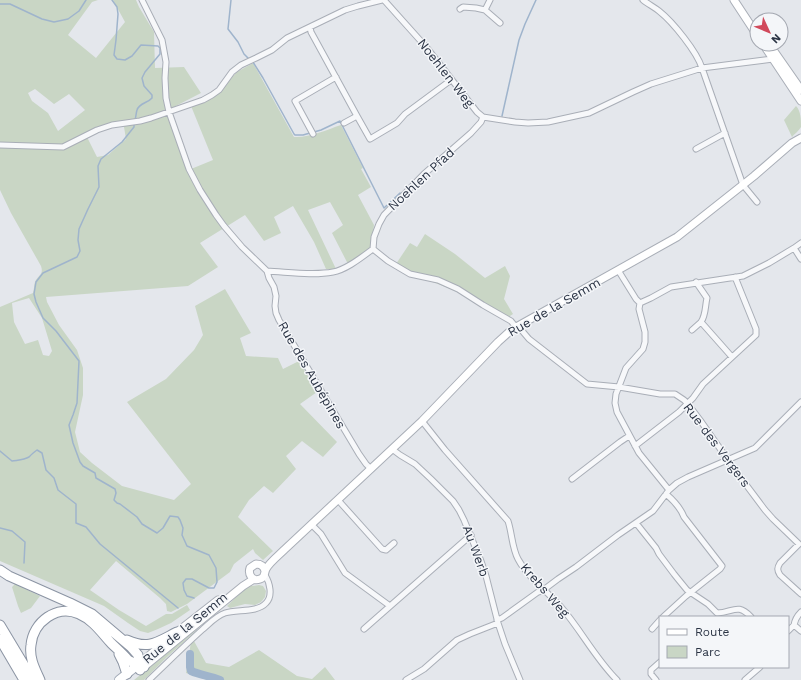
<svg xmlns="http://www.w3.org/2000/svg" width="801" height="680" font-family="'Work Sans',sans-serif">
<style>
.green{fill:#c9d6c5;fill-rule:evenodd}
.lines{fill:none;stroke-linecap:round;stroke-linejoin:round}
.stream{stroke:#9fb4cc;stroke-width:1.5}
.river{stroke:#9fb4cc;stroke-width:8}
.street-casing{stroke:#a9aeb7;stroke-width:7}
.secondary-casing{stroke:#a9aeb7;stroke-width:9}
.primary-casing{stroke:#a3abb8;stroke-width:10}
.highway-casing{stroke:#8b94a3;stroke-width:11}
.street{stroke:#f7f8fa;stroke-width:5}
.secondary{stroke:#fff;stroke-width:7}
.primary{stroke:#fff;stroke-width:8}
.highway{stroke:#fff;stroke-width:9}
.labels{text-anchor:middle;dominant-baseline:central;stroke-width:3;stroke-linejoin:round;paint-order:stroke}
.street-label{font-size:13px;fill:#2b3445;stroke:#f4f6f9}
</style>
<rect width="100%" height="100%" fill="#e4e7ec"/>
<path class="green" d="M0 0H98L92 2 68 35 96 58 125 22 113 0H136L139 7 154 32 155 68 184 67 201 93 170 109 191 169 213 160 191 106 214 97 237 72 253 63 294 137C309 138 326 130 341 125L363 168 361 169 371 187 358 195 374 225 371 250 349 266 332 233 343 225 330 202 308 210 336 269H326L314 242 293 206 274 217 281 233 264 241 245 215 200 243 218 267 188 286 46 297 47 302 59 325 77 350 83 368V395L75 432 80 452 92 463 122 486 174 500 191 484 127 402 166 379 194 350 203 335 195 306 225 289 251 333 240 338 246 356 278 358 283 369 299 361 317 392 300 404 337 442 323 457 302 441 286 456 296 469 273 493 264 486 249 500 238 517 273 551 263 560 255 553 253 549 234 564 230 572 187 604 171 612 167 611 166 604 160 598 116 561 90 590 119 610 146 626 166 614H172L187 605 190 610 171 623 158 629 148 633 140 631 128 623 104 606 0 561V307L33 293C34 290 34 285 35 282 38 275 44 275 41 266L11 213 0 190ZM35 89 54 104 69 94 85 110 58 131 48 113 32 101 28 93ZM123 121 126 139 108 155 97 157 87 137 98 127ZM29 298 42 318 52 351 49 356 43 355 38 340 25 344 14 322 12 303Z
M796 106C801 111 801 120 801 127 799 131 794 134 792 137L784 120Z
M425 234 455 254 485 278 505 266 510 276 504 299 513 314 504 320 467 296 438 284 403 272 394 267 410 243 417 247Z
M15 584 40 596 31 608 21 613 18 606 12 587Z
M259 585 263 586 266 591 265 597 261 602 255 605 245 604 230 608 227 606 244 589 251 586Z
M197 629V630L167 657 144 680H134Z
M194 641 206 663 229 667 259 650 297 676 312 679 325 667 335 680H207L186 673 191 642Z"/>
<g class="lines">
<path class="stream" d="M112 0 117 7 118 14 116 40 114 55 117 59 125 60 132 56 141 45 158 46 160 48V54L145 72 142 78 144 86 152 95V98C148 103 139 103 137 110 136 113 136 117 135 120
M231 0 228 29 238 42 244 54 250 60
M0 4H10L42 19 54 22 68 19 79 11 86 0
M253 62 263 78 294 134 295 135H303L310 133
M502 116 519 40 525 24 536 0
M134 124V127L122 142 101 159 98 166 99 187 88 209 79 229 78 240 80 251 77 257 43 273 36 282 34 294 36 302 43 318 56 331 79 361 77 403 73 415 69 425 73 443 80 462 83 466 95 473 96 478 115 489 116 493 114 500 117 503 120 504 137 517 142 524 157 533 163 528 170 516 178 517 180 520 183 528 182 535 187 546 209 555 216 568 217 582 214 588H209L192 579H186L183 583 184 590 187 596 194 598
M314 132 321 130 340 121 384 208 400 193 403 195
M0 451 12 461C18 460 24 460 29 457 32 454 34 452 37 450L42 453 46 470 54 478 58 490 76 504V523L86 527 100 544 178 608
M0 528 12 531 25 542 24 563"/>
<path class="river" d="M190 654V667L191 671C200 675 210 676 220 680"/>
<g class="street-casing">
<path id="street" d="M142 0 162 40 166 62 165 78 166 98 169 112 189 169 200 190 216 215 224 226 242 247 267 271 269 278 274 287 276 296 275 306 276 313 279 320 359 454 366 464 371 469
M384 0 427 48 477 112 483 117 515 122 528 123 548 122 589 113 633 92 651 84 702 68 743 185 757 202
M490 0 485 10 500 23
M643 0C648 4 654 7 659 11 673 22 697 52 702 68L773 59
M460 9 463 7 476 8 485 10
M310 27 311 32 357 116
M344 123 357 116 370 139 397 123 405 114 451 80
M313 134 295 101 336 77
M0 145 63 147 97 130 112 125 140 121 151 118 203 100 212 95 219 90 232 72 241 65 256 58 272 50 287 38 345 10 358 6 382 0
M696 149 725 133
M794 248 801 259
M373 249 374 237 379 224 384 215 424 174 471 133 481 122 483 117
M267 271C288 272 313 276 333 272 346 270 362 257 373 249L388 261 410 274 438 280 458 289 483 305 511 321 516 327
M696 282 707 298C705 306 706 315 701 322L732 357
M640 303 651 298 671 287 743 276 769 263 794 248 801 243
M518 326 529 339 587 384 619 387 660 394H675L684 400 688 404 700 420 735 470 765 510 773 519 799 544 780 563C777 568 777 570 780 575L801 594
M692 330 701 322
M422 421 445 450 508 521C512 533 512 548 518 559 528 578 547 591 561 607 581 630 595 658 617 680
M635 446 679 412 693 398 703 384 756 335V329L735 277
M392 449 400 455 415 464 431 479 453 501 459 510 464 520 481 561 486 576 498 623 505 644 520 680
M572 479 620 442 629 436
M669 490 677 483 688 477 755 448 801 402
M338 500 382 549 386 550 394 543
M636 523 656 548 659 554 674 574 678 579 687 590 708 604 717 613C733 613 737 602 751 617
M311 524 321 534 345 573 390 606
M663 617 686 596 720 569 722 566 684 517C681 509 673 500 666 494
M497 620 502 618 538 592 542 591 558 579 576 567 618 535 653 511 669 490 639 453 617 412 615 403 616 394 626 368 643 349 645 342V332L639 309 640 303 636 299 618 270
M794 625C795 619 797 616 801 612
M364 629 471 535
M652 629 660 620
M788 631 794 625 801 631
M149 680C167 663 184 646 203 629 209 624 216 616 225 613 237 609 257 613 266 603 273 596 270 583 265 575
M406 680 424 669 457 640 470 634 498 623
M656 680 651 674V670L660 662
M745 680 760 667"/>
</g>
<g class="secondary-casing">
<path id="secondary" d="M734 0 757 35
M763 44 801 101
M769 44 801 90
M265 571C264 566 261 564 256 564L250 568C248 574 252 582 260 579 265 578 264 573 266 569 269 563 279 555 284 550L422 421 498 342 509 332 518 326 677 237 754 176 792 143 801 138
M138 665 177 632 218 600
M140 670 243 586 254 579"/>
</g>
<g class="primary-casing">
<path id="primary" d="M119 680 138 665"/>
</g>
<g class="highway-casing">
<path id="highway" d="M0 570 9 576 70 603 92 614 131 647 138 655 140 670
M0 625 33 680
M0 639 24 680
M127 640C149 650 157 642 177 632
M119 654 123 662 127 674
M40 680C35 669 29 658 31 645 33 622 57 604 79 614 93 620 101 632 111 643 117 649 123 654 128 660L134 663 144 667"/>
</g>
<use href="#street" class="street"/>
<use href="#secondary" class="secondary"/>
<use href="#primary" class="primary"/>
<use href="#highway" class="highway"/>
</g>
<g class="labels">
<g class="street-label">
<text transform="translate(446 73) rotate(52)">Noehlen Weg</text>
<text transform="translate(421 179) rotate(-43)">Noehlen Pfad</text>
<text transform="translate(554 307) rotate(-30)">Rue de la Semm</text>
<text transform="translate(312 375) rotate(60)">Rue des Aubépines</text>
<text transform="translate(717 445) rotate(53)">Rue des Vergers</text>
<text transform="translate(476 551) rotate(70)">Au Werb</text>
<text transform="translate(545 590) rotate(49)">Krebs Weg</text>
<text transform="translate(185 628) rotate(-39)">Rue de la Semm</text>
</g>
</g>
<rect x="659" y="616" width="130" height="52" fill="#f4f6f9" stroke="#a4a8b1"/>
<rect x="667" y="629" width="20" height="6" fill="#ffffff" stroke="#a4a8b1"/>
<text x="695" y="636" font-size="12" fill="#2b3445">Route</text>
<rect x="667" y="646" width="20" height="12" fill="#c9d6c5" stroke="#a4a8b1"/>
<text x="695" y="656" font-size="12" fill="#2b3445">Parc</text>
<g transform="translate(769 32) rotate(134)"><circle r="19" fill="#f4f6f9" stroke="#a4a8b1"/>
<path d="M0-3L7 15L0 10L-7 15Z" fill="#d1495b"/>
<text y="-6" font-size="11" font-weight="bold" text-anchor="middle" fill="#2b3445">N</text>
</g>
</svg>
